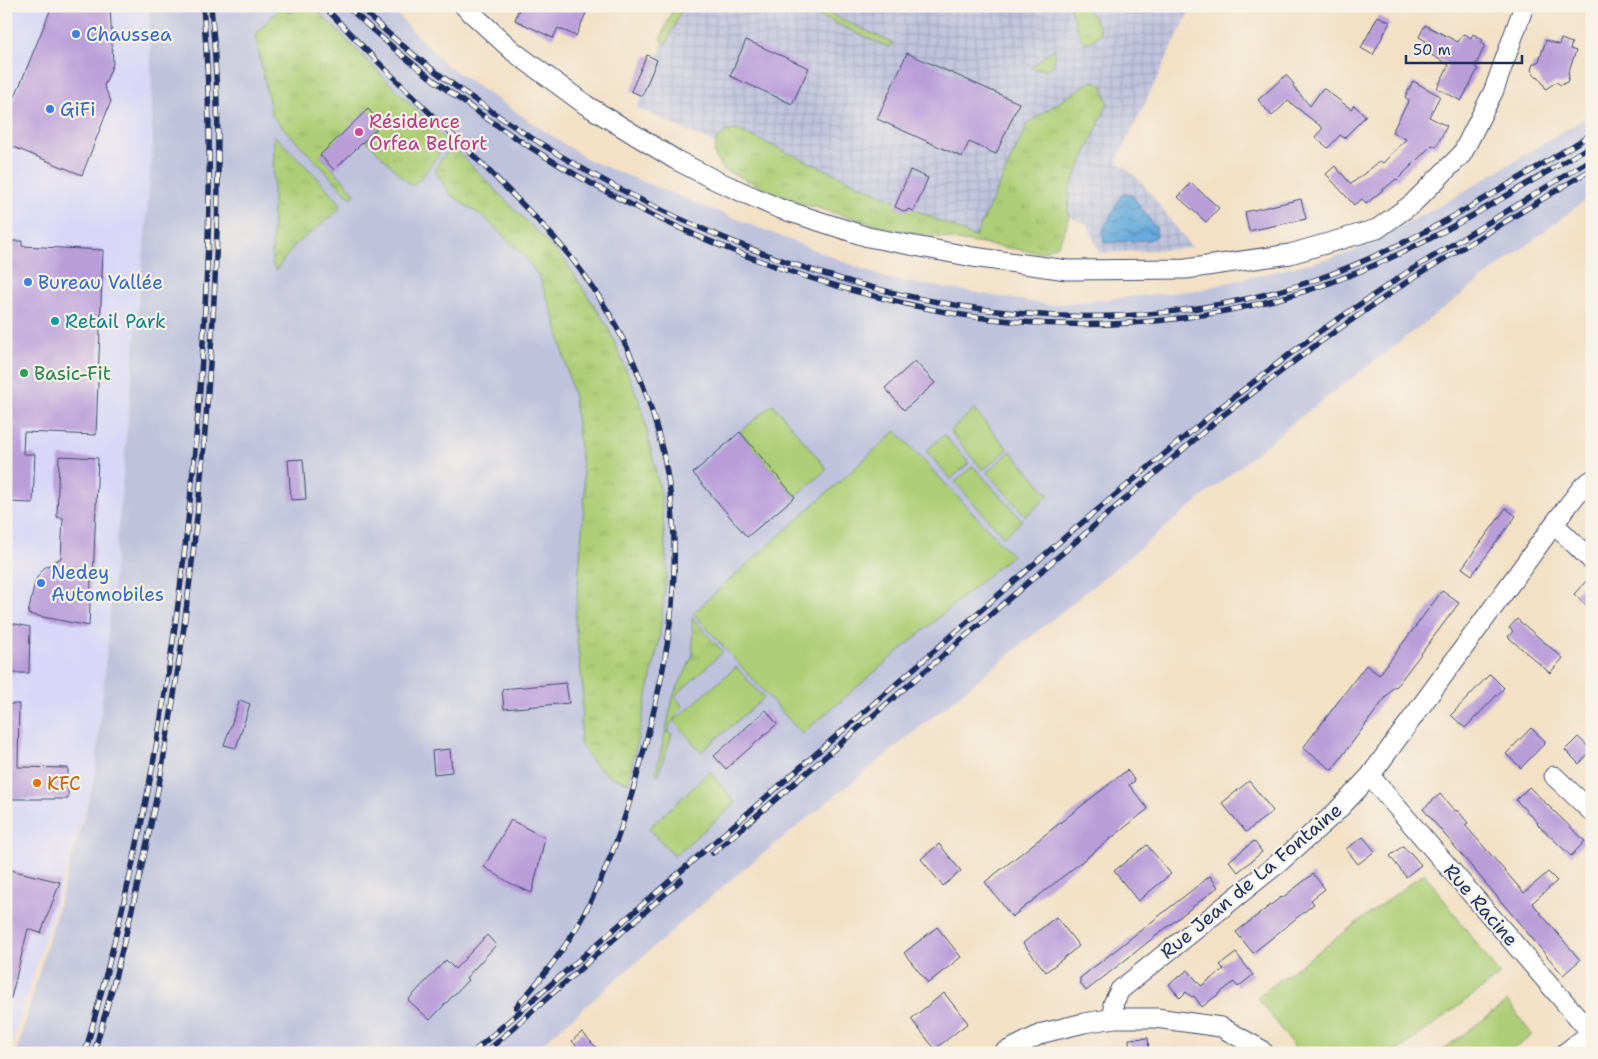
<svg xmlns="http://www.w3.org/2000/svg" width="1598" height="1059" font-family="'Shantell Sans',sans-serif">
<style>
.built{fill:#d8d7f8}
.industrial{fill:url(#industrial-grid)}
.railway{fill:#bfc2dd}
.grass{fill:url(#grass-tufts);stroke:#647e6a}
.park{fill:#adce76;stroke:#647e6a}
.water{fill:url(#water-waves);stroke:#406d9c}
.building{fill:#b99dd9}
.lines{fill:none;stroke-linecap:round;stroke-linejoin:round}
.minor-casing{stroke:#3b4a6d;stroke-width:21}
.minor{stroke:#fff;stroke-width:19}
.rail-casing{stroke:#1b2f5e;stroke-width:5.5}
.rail{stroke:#f7f3e8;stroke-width:4;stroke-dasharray:11;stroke-linecap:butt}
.shop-dot{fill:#3f7fe0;stroke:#f7f3e8;stroke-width:2}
.hotel-dot{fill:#d1479c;stroke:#f7f3e8;stroke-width:2}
.culture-dot{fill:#0f9aa8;stroke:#f7f3e8;stroke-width:2}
.leisure-dot{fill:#2e9e5b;stroke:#f7f3e8;stroke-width:2}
.food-dot{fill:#e8710a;stroke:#f7f3e8;stroke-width:2}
.labels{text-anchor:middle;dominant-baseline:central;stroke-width:4.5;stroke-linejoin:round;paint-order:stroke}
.shop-label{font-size:19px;fill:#366cbe;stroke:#f7f3e8;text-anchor:start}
.hotel-label{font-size:19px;fill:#b23c85;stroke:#f7f3e8;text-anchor:start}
.culture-label{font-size:19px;fill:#0d838f;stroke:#f7f3e8;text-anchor:start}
.leisure-label{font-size:19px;fill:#27864d;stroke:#f7f3e8;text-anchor:start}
.food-label{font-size:19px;fill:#c56008;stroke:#f7f3e8;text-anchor:start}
.street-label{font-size:19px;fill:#1b2f5e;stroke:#f7f3e8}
</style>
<defs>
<pattern id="industrial-grid" width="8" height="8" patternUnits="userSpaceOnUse" patternTransform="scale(1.25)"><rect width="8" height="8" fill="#bfc2dd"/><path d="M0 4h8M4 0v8" fill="none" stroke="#a4a7c0"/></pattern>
<pattern id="grass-tufts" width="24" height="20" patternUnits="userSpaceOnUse" patternTransform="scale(1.25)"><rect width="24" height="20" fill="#adce76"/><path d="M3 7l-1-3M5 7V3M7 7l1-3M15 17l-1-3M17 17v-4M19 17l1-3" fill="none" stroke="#94b168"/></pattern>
<pattern id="water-waves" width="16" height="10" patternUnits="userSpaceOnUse" patternTransform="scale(1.25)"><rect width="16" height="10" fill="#66abdb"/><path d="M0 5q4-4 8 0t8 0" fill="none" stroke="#538cb5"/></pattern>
</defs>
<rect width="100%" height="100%" fill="#f7f3e8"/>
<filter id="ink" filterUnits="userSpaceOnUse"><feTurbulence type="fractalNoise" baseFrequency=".02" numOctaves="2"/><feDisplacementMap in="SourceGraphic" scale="10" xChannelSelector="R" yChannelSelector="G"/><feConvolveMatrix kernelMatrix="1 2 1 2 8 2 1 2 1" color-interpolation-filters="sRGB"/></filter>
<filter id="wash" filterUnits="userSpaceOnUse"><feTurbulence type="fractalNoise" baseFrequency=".0096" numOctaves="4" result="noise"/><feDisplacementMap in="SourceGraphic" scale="20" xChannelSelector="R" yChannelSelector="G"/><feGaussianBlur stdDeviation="1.12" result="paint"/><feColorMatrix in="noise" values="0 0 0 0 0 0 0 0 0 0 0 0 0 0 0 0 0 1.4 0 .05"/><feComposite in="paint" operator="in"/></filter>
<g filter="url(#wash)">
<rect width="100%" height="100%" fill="#f3e0c5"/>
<path class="built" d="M6 6H149L153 145 95 777 9 1053H6Z"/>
<path class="industrial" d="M676 6H1192L1117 161 1140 180 1192 248 1099 253 1088 225 1063 214 1036 250 879 218 637 108 651 75Z"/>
<path class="railway" d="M149 6H389L446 65 588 160 885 278 1050 305 1198 290 1351 253 1445 203 1590 115 1592 116V195L1293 423 907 738 728 882 532 1053H16L95 777 153 145Z"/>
<path class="grass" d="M298 6H309L313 12 316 9 564 259 608 327 641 405 661 495 667 569 659 641 628 783 609 776 593 763 580 743 583 690 575 623 585 491 574 398 555 320 539 276 524 256 485 218 451 195 435 170 440 160 450 150 445 146 420 179 415 184 410 185 366 140 382 124 368 110 320 155 356 194 351 198 272 116 255 35 280 8 291 13Z
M674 6H683L667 43 660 40Z
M797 6H813L893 43 890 48Z
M1069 6C1089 6 1093 15 1101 32 1095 40 1093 44 1082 41Z
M1054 48C1058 68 1049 72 1031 68Z
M1091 81 1102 84 1108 103 1069 190 1068 223 1058 245 1040 253 894 230 793 201 722 169 714 154 717 140 726 131 738 130 975 237 1028 123Z
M274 135 315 175 340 203V207L335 213 295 245 276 270 272 264Z
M692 618 723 652 675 696 683 707 670 725 668 733 672 734 658 775 656 773 674 694 685 673 693 654Z"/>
<path class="park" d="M773 404 827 469 795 497 740 432Z
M974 410 1008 449 983 470 950 431Z
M896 431 1012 555 802 734 693 613Z
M944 435 969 463 951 479 926 451Z
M1011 451 1049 495 1026 516 987 472Z
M973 466 1022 520 1004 537 955 482Z
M736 667 764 698 701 752 674 721Z
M710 772 736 803 674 856 649 828Z
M1424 873 1500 975 1395 1053H1299L1257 997Z
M1508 1001 1532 1035 1508 1053H1441L1440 1052Z"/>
<path class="water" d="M1122 194H1131L1156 228 1157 236 1150 240 1104 243 1102 232Z"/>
<g id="blocks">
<path class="building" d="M52 6H110L113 64 104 86 111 101 82 175 6 144V119Z
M520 6H589L576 36 558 28 553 38 515 20Z
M1378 16 1390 22 1373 55 1361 48Z
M1425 25 1458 42 1463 34 1464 35 1465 34 1471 38 1473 34 1483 40 1481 43 1485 45 1475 67 1478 69 1461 101 1437 88 1449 65 1428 53 1429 52 1423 47 1426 41 1419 37Z
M1561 39 1572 43 1570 49 1576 51 1568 73 1569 76 1567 82 1561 85 1556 82 1546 89 1539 77 1534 75 1531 70 1533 64 1539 61 1546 40 1559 45Z
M746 40 809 68 792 104 730 76Z
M907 53 1019 103 996 154 969 142 962 157 877 119Z
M647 55 657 60 642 96 631 91Z
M1286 75 1294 84 1293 86 1310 106 1323 88 1351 109 1354 105 1366 116 1344 138 1340 135 1328 148 1315 137 1323 128 1288 101 1272 116 1258 100Z
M1413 81 1440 96 1429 117 1447 126 1436 147 1432 145 1397 180 1396 179 1366 204 1362 199 1354 205 1326 174 1335 166 1351 184 1380 161 1383 163 1406 139 1392 132 1409 100 1405 97Z
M368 109 382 124 334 170 320 155Z
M910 170 928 178 914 211 908 209 906 212 895 207Z
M1191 183 1219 208 1206 222 1178 197Z
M1301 199 1306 219 1249 231 1245 212Z
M6 241H22V246L103 250 96 435 24 432 23 454H35L33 503 6 502Z
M915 361 935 383 904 410 885 388Z
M740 432 795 497 747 537 693 473Z
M59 456 98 458 93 580H91L89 626 28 614 35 582 38 576 44 568 61 558 63 518 57 517Z
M303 459 306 499 291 500 288 460Z
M1506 508 1516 516 1472 575 1462 568Z
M1592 575V611L1574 594Z
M1442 591 1459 603 1396 687 1394 686 1332 770 1303 748 1366 665 1379 675Z
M1517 619 1563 658 1550 673 1508 637 1513 631 1509 628Z
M6 622 30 627 29 673H6Z
M1490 674 1504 688 1465 728 1451 715Z
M566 683 569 703 504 709 502 689Z
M240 700 250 704 236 748 224 745Z
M6 704H19L18 767 68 768V799H6Z
M766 710 777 724 726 769 714 756Z
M1531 728 1546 742 1521 768 1506 754Z
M1578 737 1592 750 1579 764 1565 750Z
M450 749 452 772 434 774 432 751Z
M1127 770 1135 781 1129 785 1148 809 1012 917 985 882Z
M1249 781 1273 811 1246 832 1222 803Z
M1529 787 1585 841 1571 856 1537 824 1538 823 1516 800Z
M1440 794 1454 810 1458 811 1468 823 1465 825 1524 893 1548 872 1557 881 1532 903 1580 960 1563 975 1423 809Z
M511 820 545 838 532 893 510 883 484 867Z
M1363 837 1375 851 1358 864 1346 849Z
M1254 841 1262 852 1238 872 1229 861Z
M939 844 961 871 943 886 921 859Z
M1147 845 1171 874 1138 901 1114 871Z
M1403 846 1409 853 1410 852 1421 865 1406 877 1390 856Z
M6 869 60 882 41 933 28 929 11 998H6Z
M1313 874 1325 889 1311 900 1314 904 1253 953 1236 932 1281 897 1282 898Z
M1210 876 1218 887 1086 991 1080 983V978Z
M1056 917 1079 946 1046 972 1023 943Z
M937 927 961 957 928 983 904 953Z
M487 935 496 945 466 978 468 980 430 1020 408 1000 446 960 455 969Z
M1236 953 1253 975 1238 987 1234 982 1202 1007 1194 996 1192 997 1186 992 1180 998 1169 984 1188 970 1201 986 1224 969 1220 965Z
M944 993 968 1023 935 1049 911 1019Z
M582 1032 601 1053H583L572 1041Z
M1148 1038 1149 1053H1130L1129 1039Z"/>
</g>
</g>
<g filter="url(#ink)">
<use href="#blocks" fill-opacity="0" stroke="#3b4a6d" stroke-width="1"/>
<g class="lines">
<g class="minor-casing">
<path id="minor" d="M464 6 514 52 586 105 676 160 715 180 778 208 868 237 973 257 1067 270 1186 269 1290 254 1377 229 1412 204 1462 154 1494 90 1524 6
M1554 524 1592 561
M1370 776 1592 1034
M1554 776 1592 812
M1115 1018H1156L1221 1027 1260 1049 1264 1053
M1003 1053 1043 1033 1084 1023 1115 1018 1113 1004 1120 990 1281 861 1336 812 1370 776 1554 524 1583 486 1592 480
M1565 1053 1592 1032"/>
</g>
<use href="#minor" class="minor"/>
<g class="rail-casing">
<path id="rail" d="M324 6C373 59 425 108 477 159 510 192 544 224 573 260 641 347 678 461 674 570 673 622 663 676 650 726 631 803 609 880 564 947 550 968 533 988 516 1007
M347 6C382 40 419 70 458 98 577 185 709 251 851 290 897 302 945 314 992 319 1090 331 1190 323 1285 297 1396 267 1494 203 1592 145
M359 6C396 43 438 75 481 104 639 215 833 298 1027 314 1121 322 1219 311 1309 282 1410 248 1501 189 1592 134
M713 853 1222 416 1320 342 1411 279 1592 169
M85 1053C113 952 138 850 156 747 177 629 191 509 200 389 209 261 214 134 203 6
M94 1053C102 1024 111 995 118 966 134 904 148 841 160 779 184 646 200 512 209 378 218 254 223 130 211 6
M472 1053 1065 537 1217 410 1316 334 1406 273 1592 159
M485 1053 681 880"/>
</g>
<use href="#rail" class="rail"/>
</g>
</g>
<g class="shop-dot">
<circle cx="76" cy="34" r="5"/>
<circle cx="50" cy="109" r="5"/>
<circle cx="28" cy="282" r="5"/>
<circle cx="41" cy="583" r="5"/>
</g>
<circle class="hotel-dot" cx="359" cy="132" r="5"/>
<circle class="culture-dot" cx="55" cy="321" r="5"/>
<circle class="leisure-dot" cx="24" cy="373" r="5"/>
<circle class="food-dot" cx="37" cy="783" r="5"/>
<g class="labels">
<g class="shop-label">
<text x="86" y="34">Chaussea</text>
<text x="60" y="109">GiFi</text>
<text x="38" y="282">Bureau Vallée</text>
<text x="51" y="572">Nedey<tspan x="51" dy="22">Automobiles</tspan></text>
</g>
<g class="hotel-label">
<text x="369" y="121">Résidence<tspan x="369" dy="22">Orfea Belfort</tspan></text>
</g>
<g class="culture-label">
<text x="65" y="321">Retail Park</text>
</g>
<g class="leisure-label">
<text x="34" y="373">Basic-Fit</text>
</g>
<g class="food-label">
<text x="47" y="783">KFC</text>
</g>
<g class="street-label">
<text transform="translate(1251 881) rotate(-40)">Rue Jean de La Fontaine</text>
<text transform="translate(1481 905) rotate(49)">Rue Racine</text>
</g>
</g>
<rect width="1598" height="1059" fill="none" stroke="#f7f3e8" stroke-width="25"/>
<path d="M1406 55v8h116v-8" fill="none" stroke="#1b2f5e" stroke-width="2.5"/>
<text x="1413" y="55" font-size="15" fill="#1b2f5e" stroke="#f7f3e8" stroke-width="4" paint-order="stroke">50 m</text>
</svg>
